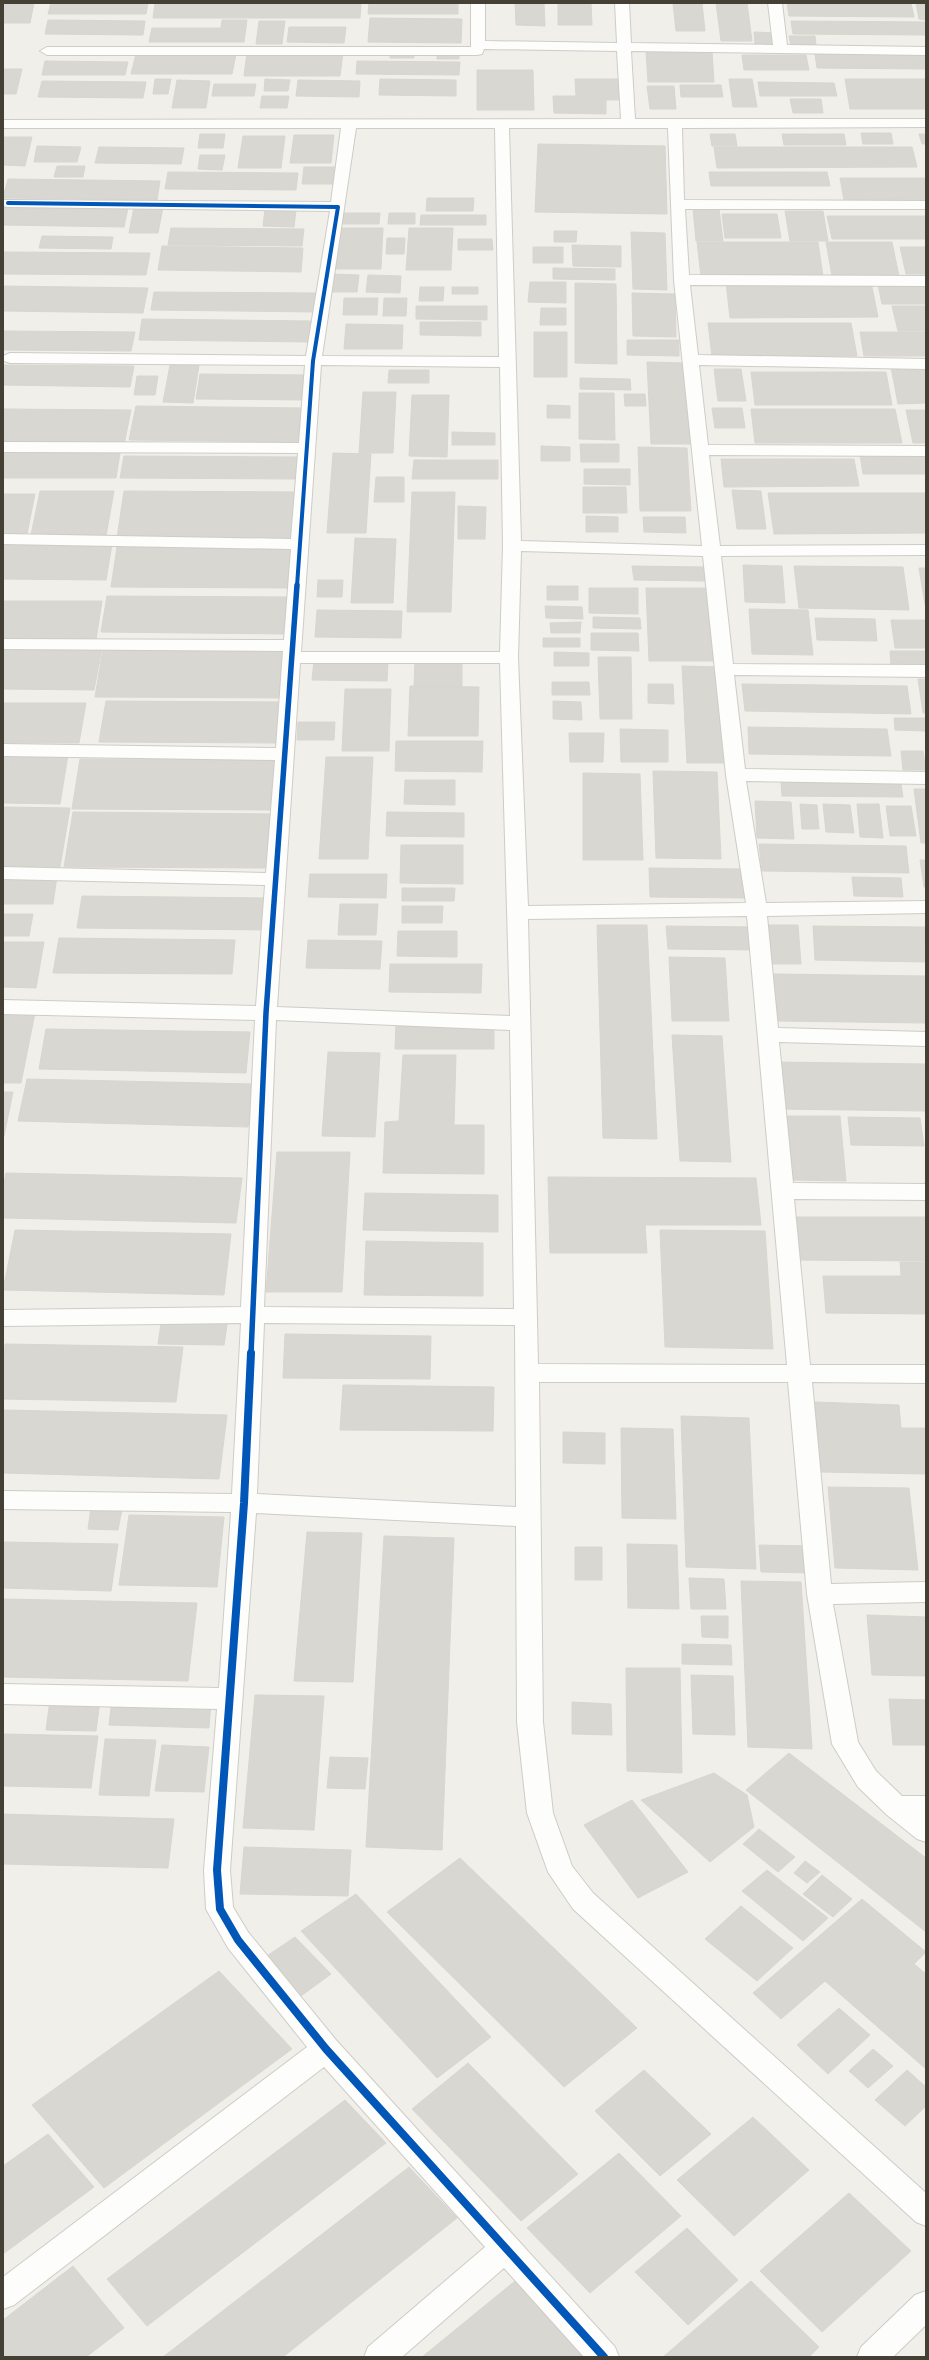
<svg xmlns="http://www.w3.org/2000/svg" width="929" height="2360" font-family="'PT Sans',sans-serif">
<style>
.building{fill:#d9d7d2;stroke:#d8d6d0}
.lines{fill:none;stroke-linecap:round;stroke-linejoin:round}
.minor-casing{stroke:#ceccc7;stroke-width:2}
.minor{fill:#fdfdfc;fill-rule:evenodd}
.cycleway-far2-casing{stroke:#fff;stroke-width:6}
.cycleway-far1-casing{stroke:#fff;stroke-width:8}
.cycleway-casing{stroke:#fff;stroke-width:10}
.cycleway-far2{stroke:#0057b8;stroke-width:4}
.cycleway-far1{stroke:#0057b8;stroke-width:5.5}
.cycleway{stroke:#0057b8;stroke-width:8}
</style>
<rect width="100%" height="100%" fill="#f0efea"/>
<path class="building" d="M3 3H34L30 23H3Z
M51 3H148L146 14H48Z
M155 3H361L360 18H153Z
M369 3H458V14H368Z
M515 3H544L545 26 516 25Z
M558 3H591L592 25H558Z
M673 3H702L705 31H676Z
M716 3H747L752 41H721Z
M787 3H911L914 17 789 16Z
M916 3H926V20L919 19Z
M370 18 462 19 461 43 368 42Z
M48 20 145 21 143 35 45 34Z
M222 20H247L244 42H149L152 28H221Z
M259 21H285L282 44H256Z
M791 21 926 22V35L793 34Z
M289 27H346L344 43 287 42Z
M754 32 777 33 778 44H755Z
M789 36H815L816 46H791Z
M646 51H712L714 82H648Z
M247 52 343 53 340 76H244Z
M390 52H414V58H390Z
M437 52H459V59H437Z
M136 54H236L232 74H131Z
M815 54 926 55V69L817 68Z
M742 55H806L809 70H744Z
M45 61 128 62 125 75H42Z
M357 61 460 62 459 75 356 74Z
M3 69H22L16 94H3Z
M477 70H533L534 110H477Z
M155 79H171L168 94H153Z
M265 79 290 80 288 91H264Z
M380 79 456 80V96L379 95Z
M575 79H621L622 100H606V114L554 113 553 96H576Z
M729 79H752L757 107H733Z
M845 79H926V109H850Z
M177 80 210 81 206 108H172Z
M298 80 360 81 359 97 296 96Z
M42 81 146 82 143 98 38 97Z
M758 82 834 83 837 96H760Z
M214 84H256L254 96H212Z
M680 85H721L723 97H681Z
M647 86H674L676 109H650Z
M262 96H289L287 108H260Z
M790 99H821L823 113H793Z
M861 133H891L893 144H863Z
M200 134H225L223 148H198Z
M710 134H735L737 146H712Z
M782 134H844L846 145H784Z
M919 134H926V144H922Z
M294 135H334L331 163H290Z
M243 136H285L281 168H238Z
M3 137H32L25 166 3 165Z
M538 144 665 146 667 214 535 212Z
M37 146 81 147 77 162H34Z
M99 147 184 148 181 164 95 163Z
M714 147H912L917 167 717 168Z
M200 155H225L222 170 198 169Z
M57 166H85L83 177H54Z
M304 167H335L334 184H302Z
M168 172 298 173 296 190 165 189Z
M709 172H827L830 186H711Z
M840 178H926V200H844Z
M8 179 160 181 157 200 3 198Z
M427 198H474L473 211H426Z
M3 207 128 208 124 227 3 225Z
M134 207H163L158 233H129Z
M265 209 296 210 294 227 263 226Z
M693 209H719L723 241H696Z
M785 211H823L828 241H790Z
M342 213H380L379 224H340Z
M389 213H415V224H388Z
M722 214H777L781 238H725Z
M421 215H486V225H420Z
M827 216H926V239H832Z
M171 228 304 229 302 246 168 245Z
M338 228H383L381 269H334Z
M409 228H453L451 270H406Z
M554 231H577L576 242H554Z
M631 232 665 233 667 290 633 289Z
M42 236 113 237 111 249 39 248Z
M387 238H405L404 254H386Z
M458 239H492L493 250H458Z
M697 242H818L823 276 701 277Z
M826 242H892L899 276H832Z
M572 245 621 246V267L573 266Z
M162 246 303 248 301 272 158 270Z
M533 247H563V263H533Z
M900 247H926V274H906Z
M3 252 150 253 146 275 3 274Z
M553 268 615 269V280L553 279Z
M331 274 359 275 357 292H330Z
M368 275 401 276 400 293 366 292Z
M530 282H566V303L528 302Z
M726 282H871L878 317 730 318Z
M575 283 616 284 617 364 575 363Z
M878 284H926V304H882Z
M3 286 148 288 143 313 3 311Z
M420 287H444L443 301H419Z
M452 287H478V294H452Z
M154 292 317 293 315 312 151 310Z
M632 293 675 294 676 337 633 336Z
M344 298H378L377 315H343Z
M384 298H407L406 316H383Z
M416 306H487V320L416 319Z
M892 306H926V331H898Z
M541 308H566V325H540Z
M142 319 313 321 311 342 139 340Z
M420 322H481V336L420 335Z
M708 323H851L857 356 712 357Z
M346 324 403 325 402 349H344Z
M3 331 135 332 131 351 3 350Z
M534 332H567V377H534Z
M860 332H926V356H864Z
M627 340H679V356L627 355Z
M647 362 685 363 690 444H651Z
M3 365 134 366 130 387 3 385Z
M170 365H199L193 403 163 402Z
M891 367H926V403L898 404Z
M714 369H741L746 401H718Z
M389 370H429V383H388Z
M751 372H886L892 405H755Z
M200 374 309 375 306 400 196 399Z
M137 376H158L155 395H134Z
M580 378 630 379 631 390 580 389Z
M363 392H396L393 453H359Z
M579 393H614L615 440 579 439Z
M624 394H645L646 406H625Z
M412 395H449L447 457 409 456Z
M547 405 570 406V418H547Z
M136 406 306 408 302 442 129 440Z
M712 408H742L745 428H715Z
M3 409 131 410 124 445 3 443Z
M751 409H895L902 443H755Z
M906 410H926V443H913Z
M452 432 495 433V445H452Z
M580 444H619V462H581Z
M541 446 570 447V461H541Z
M638 447 687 448 691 511H640Z
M3 452 120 453 116 478H3Z
M333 453 371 454 366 533H327Z
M860 455H926V474H863Z
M124 456 298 457 296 479 120 478Z
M721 459H854L859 486 724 487Z
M414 460H498V479H412Z
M584 469H630V485L584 484Z
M376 477H404V502H374Z
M583 487H626L627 513H583Z
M732 490 761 491 766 529H737Z
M40 491H114L106 536 31 535Z
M124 491 303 492 298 539 117 538Z
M412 492H455L451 612H407Z
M768 493H926V533L774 534Z
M3 494H35L27 534H3Z
M458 506 486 507 485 539H458Z
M586 516 618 517V532H586Z
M643 517H685L686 533 644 532Z
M355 538 396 539 393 603H351Z
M3 544H112L106 580 3 579Z
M117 547 297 549 294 588 111 587Z
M743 565 782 566 785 603 745 602Z
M632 566 706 567 707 581 634 580Z
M794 566 903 567 909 610 799 608Z
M919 568H926V605H925Z
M318 580H343L342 597H317Z
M547 586H578V600H547Z
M589 588H638V614L589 613Z
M646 588H715L719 661H649Z
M107 596 290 597 287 634 101 632Z
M3 601H102L96 640 3 639Z
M545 606 582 607 583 619 546 618Z
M749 609 808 610 813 655 752 654Z
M317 610 402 611 401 638 315 637Z
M593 617 640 618 641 629 593 628Z
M815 618 875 619 877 641 817 640Z
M891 620H926V648H895Z
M581 622 580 633H551L550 623Z
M591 633H638L639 651 591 650Z
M543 638H580V647H543Z
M3 647 102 648 94 690 3 689Z
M103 649 291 650 287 698 95 697Z
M890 651H926V667L891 666Z
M554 652 589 653V666H554Z
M598 657H631L632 719H600Z
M314 661 388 662 387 681 312 680Z
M415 661H462V686H414Z
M682 666 722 667 728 763H687Z
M918 679H926V713H923Z
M552 682H589L590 695H552Z
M648 684H673L674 704 648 703Z
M742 684 907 686 911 714 745 711Z
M410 686 479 687 478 736H408Z
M345 689H391L389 751H342Z
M106 701 283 702 280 743 99 742Z
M553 701 581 702 582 720 553 719Z
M3 703H86L79 743H3Z
M894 718H926V731L895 730Z
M298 722H335L334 740H297Z
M748 727 887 729 891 756 749 754Z
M620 729 668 730V762H621Z
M569 733H604L603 762H570Z
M396 741H483L482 772 395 771Z
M901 751H923L926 770H903Z
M3 755H68L60 804 3 803Z
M326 757H373L368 859H319Z
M80 759 278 760 273 810 72 809Z
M653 771 717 772 721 859 656 858Z
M583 773 640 774 643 860H583Z
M405 780H455V805L404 804Z
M781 782 901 784 903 797 782 796Z
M914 789H926V843H921Z
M755 801 791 802 794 839 757 838Z
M800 804 817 805 819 829H802Z
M823 804 850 805 854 833 826 832Z
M857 804H879L883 838 860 837Z
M886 806H911L916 836H890Z
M3 807 70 808 60 867 3 866Z
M73 812 275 814 271 868 64 867Z
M387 812 464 813V837L386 836Z
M759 844 906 846 909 873 762 871Z
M401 845H463V884L400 883Z
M920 860H926V887H924Z
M649 868 744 869 745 898 650 897Z
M310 874H387L386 898 308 897Z
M3 876H57L53 904H3Z
M852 877 901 878 903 897 854 896Z
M402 888H455L454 901H402Z
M82 896 269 898 266 930 77 928Z
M340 904H378L376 935H338Z
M402 906H443L442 923H402Z
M3 914H33L29 936H3Z
M597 925H647L657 1139 603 1138Z
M764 925H798L801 964H767Z
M666 926 756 927 758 950 668 949Z
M813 926 925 927 926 962 815 960Z
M398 931H457V957L397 956Z
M59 938 235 940 232 974 53 973Z
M308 940 382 941 380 969 306 968Z
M3 942H44L36 988 3 987Z
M669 957 725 958 729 1021H672Z
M390 964H482L481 993 389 992Z
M774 974 926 976V1023L778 1021Z
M3 1012 35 1013 21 1083H3Z
M396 1023H494V1049H395Z
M46 1029 250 1032 246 1073 39 1069Z
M672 1035 722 1036 731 1162 680 1161Z
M328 1052 380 1053 375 1137 322 1136Z
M403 1055H456L454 1125H484V1174L383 1173 385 1122 399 1121Z
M774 1062 926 1064V1111L777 1109Z
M27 1079 253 1084 248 1127 18 1121Z
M3 1092H13L4 1136H3Z
M786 1116H840L846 1181 792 1180Z
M848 1117 920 1118 924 1146 851 1145Z
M277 1152H350L342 1292H266Z
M6 1173 242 1178 236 1223 3 1218V1188Z
M548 1177 756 1178 761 1225H645L647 1253H550Z
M365 1193 498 1195V1232L363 1230Z
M791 1217H926V1261L795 1260Z
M15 1230 231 1234 224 1295 3 1290Z
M660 1230 765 1231 773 1349 665 1347Z
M366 1241 483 1243V1296L364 1295Z
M900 1262H926V1314L826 1313 823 1276H901Z
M162 1317 228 1319 224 1345 158 1344Z
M285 1334 431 1336 430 1379 283 1378Z
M5 1344 183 1347 176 1402 3 1399Z
M343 1385 494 1387 493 1431 340 1430Z
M815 1402 899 1405 901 1428H926V1474L820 1472Z
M3 1410 227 1415 219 1479 3 1473Z
M681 1416 749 1418 756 1569 686 1567Z
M621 1428 673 1429 676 1519 622 1518Z
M563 1432 605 1433V1464L563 1463Z
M828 1487 909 1488 918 1570 835 1568Z
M91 1508 122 1509 118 1530 88 1529Z
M129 1515 224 1517 217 1587 119 1585Z
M307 1532 362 1533 353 1682 294 1681Z
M384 1536 454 1538 442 1850 366 1847Z
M3 1542 118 1544 111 1591 3 1588Z
M627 1544 677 1545 679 1609 628 1608Z
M759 1545 812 1546 815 1573 761 1572Z
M575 1547H602V1580H575Z
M689 1578 724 1579 726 1609H691Z
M741 1581 801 1582 812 1749 748 1747Z
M3 1599 197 1603 188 1681 3 1677Z
M867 1615 926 1617V1676L872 1675Z
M701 1616H728V1638L702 1637Z
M682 1644 731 1645 732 1665 682 1664Z
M626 1668H680L682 1773 627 1771Z
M691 1675 733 1676 735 1735 693 1734Z
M255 1695 324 1696 314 1830 243 1828Z
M112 1699 211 1701 209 1728 109 1725Z
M889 1699 926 1700V1745H893Z
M50 1700 100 1701 96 1731 46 1730Z
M572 1702 611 1704 612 1735 572 1734Z
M3 1734 98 1736 91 1788 3 1786Z
M105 1739 156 1740 149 1796 99 1795Z
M162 1745 209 1747 204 1792 155 1791Z
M789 1753 926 1858V1932L746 1790Z
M330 1757 368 1758 365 1789 327 1788Z
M714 1773 747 1795 754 1827 710 1862 641 1800Z
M632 1800 688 1872 638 1898 584 1825Z
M3 1814 174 1819 168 1868 3 1864Z
M759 1829 795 1857 778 1872 743 1844Z
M244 1847 351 1850 348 1896 240 1894Z
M460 1858 637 2028 564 2087 387 1912Z
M805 1861 820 1872 807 1883 794 1873Z
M767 1870 828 1918 803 1941 742 1891Z
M822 1875 852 1899 833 1917 803 1894Z
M356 1894 491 2037 437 2078 301 1931Z
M862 1899 926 1952 914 1964 926 1974V2069L825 1981 781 2019 753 1993Z
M741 1906 793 1948 757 1981 705 1939Z
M295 1937 331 1974 294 2001 258 1962Z
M219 1971 292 2049 104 2188 32 2105Z
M839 2008 870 2035 828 2074 797 2045Z
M873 2049 893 2066 868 2088 849 2071Z
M468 2063 578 2174 521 2221 412 2109Z
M644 2070 711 2134 660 2176 595 2111Z
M907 2070 926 2087V2106L905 2126 875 2100Z
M345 2100 386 2143 147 2326 107 2279Z
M753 2117 809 2170 734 2236 677 2180Z
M48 2134 94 2187 3 2254V2166Z
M619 2153 681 2216 590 2293 527 2228Z
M409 2167 457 2218 283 2357H163Z
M849 2193 911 2251 822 2332 760 2271Z
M687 2228 738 2280 688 2325 635 2272Z
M73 2266 124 2328 86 2357H3V2320Z
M515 2281 583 2357H422Z
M751 2281 819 2347 809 2357H663Z"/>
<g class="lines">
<g class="minor-casing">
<path id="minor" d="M471 3H485V41L617 43 615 3H629L631 43 773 45 768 3H782L787 45 926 47V55L631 51 635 119H926V127L682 128 684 200 926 201V209H685L689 275 926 276V286L690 285 698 355 926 359V369L699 365 708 445 926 446V456L709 455 720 546 926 545V555L721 556 733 664 926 665V677L734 675 745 769 926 772V784L746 781 766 903 926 901V913L767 916 778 1028 926 1032V1046L779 1042 793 1183 926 1184V1200L794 1199 810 1365H926V1383L812 1382 831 1584 926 1582V1602L833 1604 858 1742 876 1771 902 1796H926V1842L917 1839 887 1815 858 1787 832 1744 807 1594 788 1382H539L543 1722 553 1813 572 1866 593 1893 926 2193V2226L916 2222 573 1909 548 1872 527 1813 517 1722 516 1526 256 1513 230 1870 233 1907 248 1932 336 2040 615 2347 619 2357H584L504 2268 402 2357H364L368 2347 485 2247 324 2067 14 2305 3 2309V2277L307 2047 228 1948 206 1909 204 1870 217 1709 3 1704V1684L219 1688 231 1512 3 1509V1491L232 1494 241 1323 3 1326V1310L241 1307 255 1020 3 1014V1000L256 1006 265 885 3 879V867L266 873 275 760 3 756V744L276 748 283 651 3 649V639L284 640 291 549 3 544V534L291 539 298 453 3 452V442L299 443 305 365 10 363 4 361 3 356 10 353 306 356 330 211 8 207 3 206V200L331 202 341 128H3V120L621 119 617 51 484 49 482 54 477 55H47L40 51 47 47H471ZM356 128H495L499 357 322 356ZM509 128H668L674 280 702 546 521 541ZM321 365 500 367 503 546 500 652H301ZM521 551 703 556 726 775 746 903 528 906 518 658ZM300 663H500L510 1016 277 1007ZM747 916 787 1365 538 1364 528 919ZM276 1020 510 1030 514 1309 264 1307ZM264 1323 515 1325 516 1507 257 1494Z
M926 2291V2325L893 2357H857L861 2347 915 2295Z"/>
</g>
<use href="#minor" class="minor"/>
<g class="cycleway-far2-casing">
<path id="cycleway-far2" d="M8 203 338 207 313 361 297 586"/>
</g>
<g class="cycleway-far1-casing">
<path id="cycleway-far1" d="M251 1354 266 1013 297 585"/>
</g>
<g class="cycleway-casing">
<path id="cycleway" d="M251 1353 244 1503 217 1870 220 1909 238 1940 326 2049 604 2357"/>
</g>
<use href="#cycleway-far2" class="cycleway-far2"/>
<use href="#cycleway-far1" class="cycleway-far1"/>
<use href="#cycleway" class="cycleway"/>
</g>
<rect width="929" height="2360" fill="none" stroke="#454036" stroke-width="8"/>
</svg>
